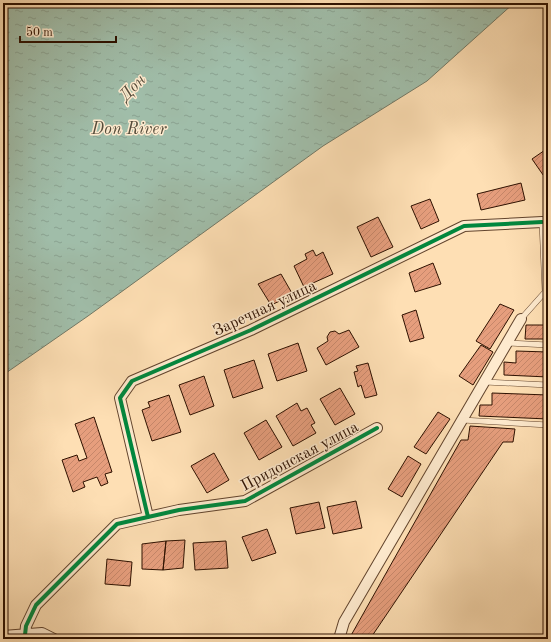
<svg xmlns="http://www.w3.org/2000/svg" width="551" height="642" font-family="'Old Standard TT',serif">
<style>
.water{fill:url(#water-ripples);stroke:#727865}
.building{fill:url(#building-hatch);stroke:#2e1100}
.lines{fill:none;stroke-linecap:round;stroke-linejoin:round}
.service-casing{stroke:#62442d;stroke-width:6}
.minor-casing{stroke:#62442d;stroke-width:12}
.service{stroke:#feeace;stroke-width:5}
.minor{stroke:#feeace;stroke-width:10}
.cycleway-casing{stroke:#feeace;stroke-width:6}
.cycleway{stroke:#00873e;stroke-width:4}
.labels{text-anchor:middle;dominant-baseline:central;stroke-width:3;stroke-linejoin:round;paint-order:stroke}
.street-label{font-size:16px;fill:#2e1100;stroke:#feeace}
.water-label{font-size:17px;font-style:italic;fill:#564d3b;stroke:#feeace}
</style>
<defs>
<pattern id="water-ripples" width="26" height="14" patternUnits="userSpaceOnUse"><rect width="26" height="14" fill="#a0bda9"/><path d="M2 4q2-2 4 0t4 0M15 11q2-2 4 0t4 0" fill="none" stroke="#8aa190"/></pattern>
<pattern id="building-hatch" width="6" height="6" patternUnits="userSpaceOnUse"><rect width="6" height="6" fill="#e69e7d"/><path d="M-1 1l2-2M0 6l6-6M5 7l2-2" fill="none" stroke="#c6876a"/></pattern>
</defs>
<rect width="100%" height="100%" fill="#fedfb4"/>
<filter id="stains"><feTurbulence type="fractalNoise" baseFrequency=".005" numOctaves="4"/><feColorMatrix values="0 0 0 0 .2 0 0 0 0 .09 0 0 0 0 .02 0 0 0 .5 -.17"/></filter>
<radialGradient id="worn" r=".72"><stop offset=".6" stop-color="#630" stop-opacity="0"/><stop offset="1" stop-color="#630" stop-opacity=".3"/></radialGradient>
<path class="water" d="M3 3H514L427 81 323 146 88 316 3 375Z"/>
<path class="building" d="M548 148V182L532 159Z
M521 183 525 200 481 210 477 194Z
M430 199 439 221 421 229 411 206Z
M378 217 393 247 371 257 357 227Z
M313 250 316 256 323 252 333 274 304 287 294 266 307 259 305 254Z
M433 263 441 284 415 292 409 273Z
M281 274 293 295 271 305 258 284Z
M500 304 514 310 490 349 476 341Z
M416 310 424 338 410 342 402 315Z
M526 325H548V339H525Z
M349 330 359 347 326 365 317 348 328 341 327 337 330 332 335 331 339 334Z
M298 343 307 371 277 381 268 354Z
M481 345 493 352 473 385 459 376Z
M516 351 548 352V377L504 375V362L516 363Z
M254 360 263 388 233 398 224 370Z
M368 363 377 395 365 398 361 385 358 387 354 372 358 371 356 366Z
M204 376 214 406 190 415 179 385Z
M340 388 355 414 335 425 320 399Z
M492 393 548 395V419L479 416 480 405H492Z
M169 395 181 432 152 441 142 410 150 407 148 402Z
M297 403 301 411 307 408 315 423 311 425 316 433 293 446 276 416Z
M438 412 450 419 426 454 414 447Z
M94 417 112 472 105 474 108 483 101 486 97 477 83 482 85 487 73 492 62 460 77 455 79 461 87 458 75 424Z
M266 420 282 447 259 460 244 433Z
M470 426 515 429 513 442H503L370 639H349L461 440H468Z
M214 453 229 480 207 493 191 466Z
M408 456 421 464 402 497 388 489Z
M356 501 362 528 333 534 327 507Z
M319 502 325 528 296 534 290 508Z
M267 529 276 553 252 561 242 537Z
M185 540 183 568 163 570 166 541Z
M166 541 163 570 142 569V544Z
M226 541 228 568 195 570 193 543Z
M107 559 132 562 130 586 105 584Z"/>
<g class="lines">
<g class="service-casing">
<path id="service" d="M521 319 545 292 542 222 548 217
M507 343 548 345
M485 382 548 385
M462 420 548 425"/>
</g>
<g class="minor-casing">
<path id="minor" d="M148 517 120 398 132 381 251 330 464 226 542 222
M25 635 26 626 36 605 117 524 179 510 245 501 377 428
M3 636 42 633 54 639
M339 639 344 622 521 319"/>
</g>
<use href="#service" class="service"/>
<use href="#minor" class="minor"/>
<g class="cycleway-casing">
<path id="cycleway" d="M148 517 120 398 132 381 251 330 464 226 542 222
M25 635 26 626 36 605 117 524 179 510 245 501 377 428"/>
</g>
<use href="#cycleway" class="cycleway"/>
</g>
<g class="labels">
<g class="street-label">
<text transform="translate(265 309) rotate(-25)">Заречная улица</text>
<text transform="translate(300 457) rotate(-28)">Придонская улица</text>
</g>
<g class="water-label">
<text transform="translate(133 88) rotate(-47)">Дон</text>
<text x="129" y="129">Don River</text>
</g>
</g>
<rect width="551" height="642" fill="none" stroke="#fedfb4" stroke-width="16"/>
<rect x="4" y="4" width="543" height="634" fill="none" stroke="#2e1100" stroke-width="2"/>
<rect x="8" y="8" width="535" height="626" fill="none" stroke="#2e1100"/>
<path d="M20 36v6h96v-6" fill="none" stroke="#2e1100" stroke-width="2"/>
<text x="26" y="36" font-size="12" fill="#2e1100" stroke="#feeace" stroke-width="3" paint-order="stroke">50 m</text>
<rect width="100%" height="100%" filter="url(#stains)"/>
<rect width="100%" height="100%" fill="url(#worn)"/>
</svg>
